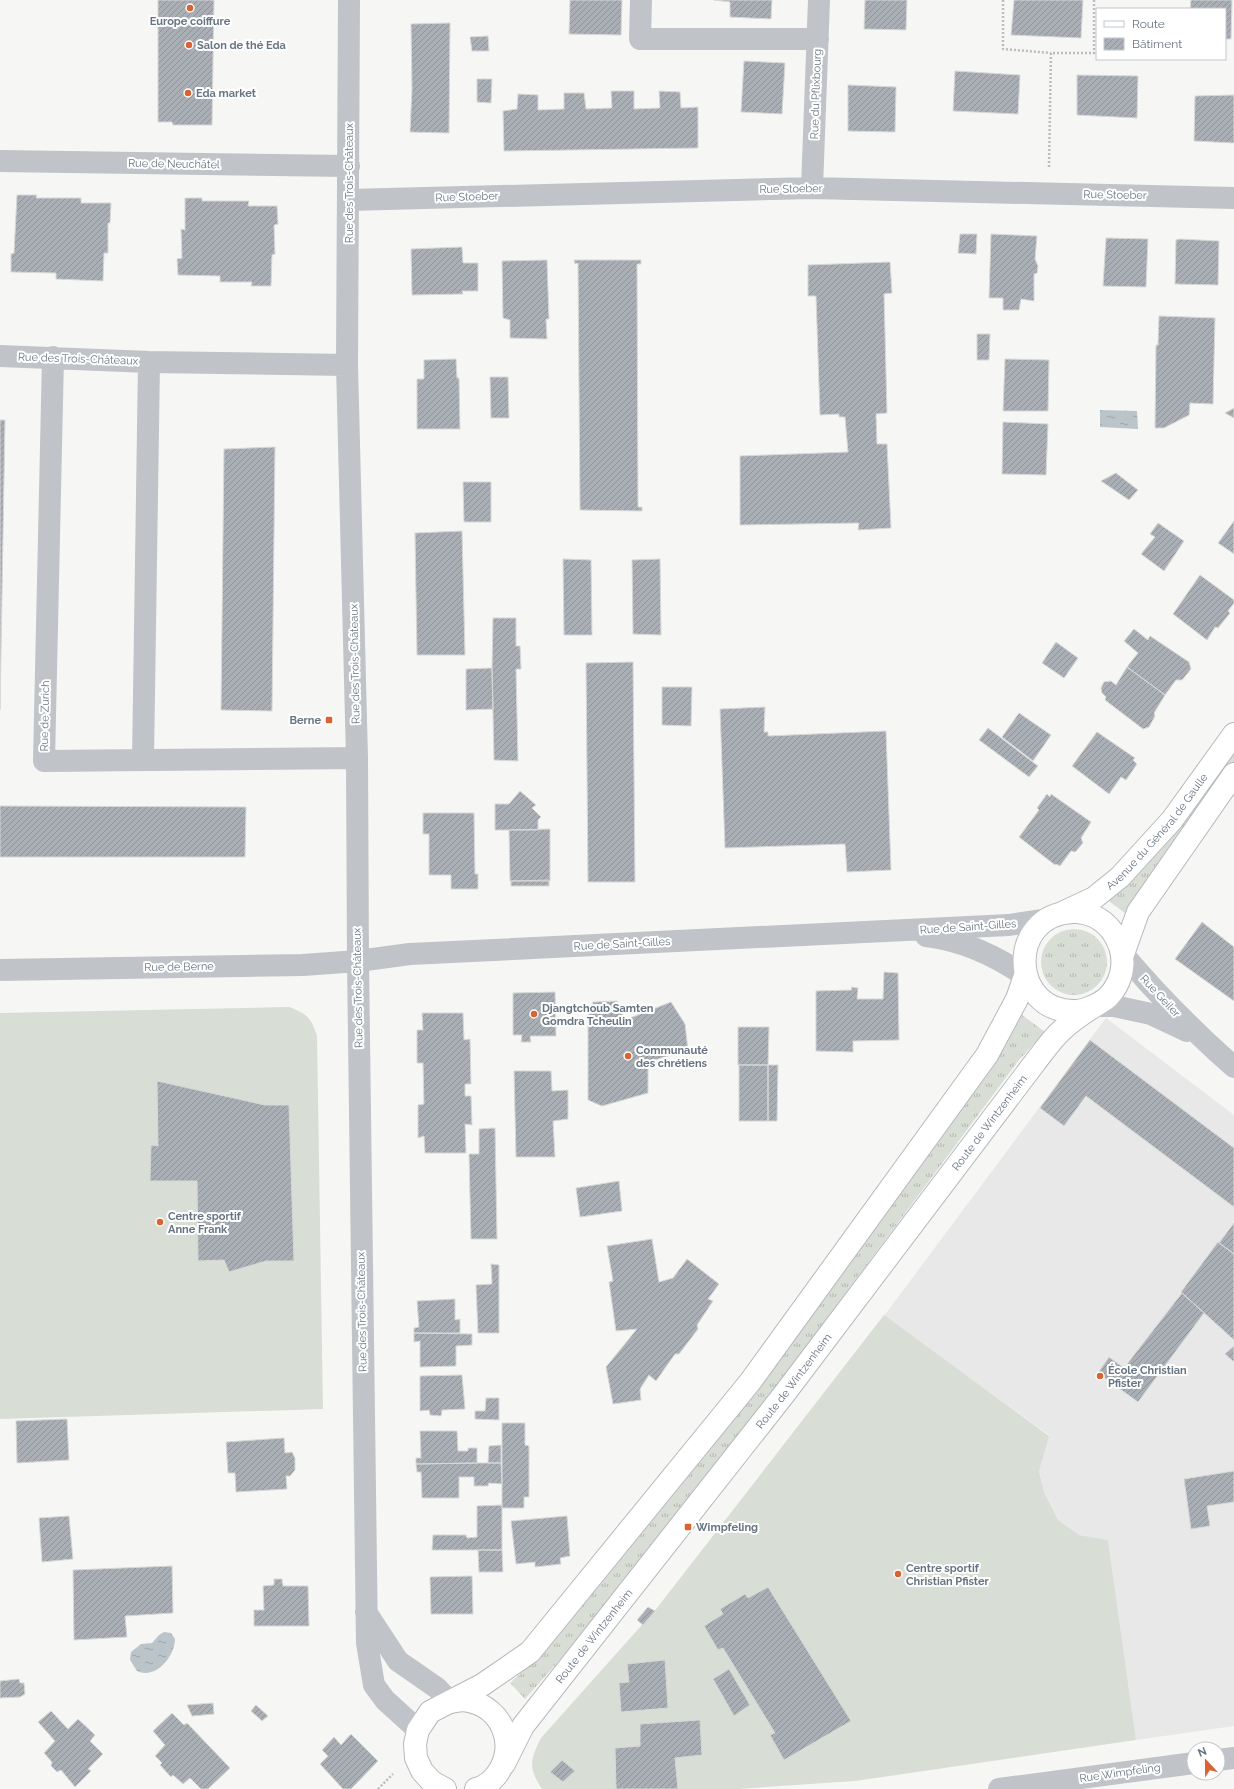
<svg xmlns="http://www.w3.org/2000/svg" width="1234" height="1789" font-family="Raleway,sans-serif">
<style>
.built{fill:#e7e8e7}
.grass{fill:url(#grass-tufts)}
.pitch{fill:#d8ddd5}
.water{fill:url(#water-ripples)}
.building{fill:url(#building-hatch);stroke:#d8d8d6}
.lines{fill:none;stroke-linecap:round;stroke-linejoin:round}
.major-casing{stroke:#b5b9bd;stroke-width:24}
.path{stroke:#babcbf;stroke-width:2.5;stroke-dasharray:2 2;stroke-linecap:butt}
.minor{stroke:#c0c3c7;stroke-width:22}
.major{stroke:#fff;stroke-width:22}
.poi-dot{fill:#d96332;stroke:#fff;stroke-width:1.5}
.labels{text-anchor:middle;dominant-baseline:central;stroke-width:4;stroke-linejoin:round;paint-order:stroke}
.poi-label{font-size:11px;font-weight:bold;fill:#677583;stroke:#fff;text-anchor:start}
.street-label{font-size:11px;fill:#677583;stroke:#fff}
</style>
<defs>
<pattern id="grass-tufts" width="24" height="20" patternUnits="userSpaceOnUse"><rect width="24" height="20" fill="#d8ddd5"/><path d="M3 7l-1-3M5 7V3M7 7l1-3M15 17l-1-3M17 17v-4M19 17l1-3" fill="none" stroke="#b3b8b2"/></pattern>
<pattern id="water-ripples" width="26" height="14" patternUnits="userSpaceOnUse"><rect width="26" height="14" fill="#bac4c9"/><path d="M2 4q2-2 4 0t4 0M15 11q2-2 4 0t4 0" fill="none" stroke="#9ba4a9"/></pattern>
<pattern id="building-hatch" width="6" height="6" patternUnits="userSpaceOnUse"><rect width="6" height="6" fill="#a9afb5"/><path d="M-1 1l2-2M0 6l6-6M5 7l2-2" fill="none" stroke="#8d9399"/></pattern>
</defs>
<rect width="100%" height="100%" fill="#f6f7f4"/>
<path class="built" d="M1106 1018 1234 1115V1726L1136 1740 1108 1540 1079 1535 1058 1520 1044 1492 1039 1470 1049 1435 884 1316Z"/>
<path class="grass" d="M1234 744V764L1129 916 1106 899Z
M1041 962a33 33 0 1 1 66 0a33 33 0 1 1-66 0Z
M1022 1015 1045 1032 1019 1060 723 1458 557 1663 525 1699 510 1683 544 1653 705 1456 1000 1054Z"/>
<path class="pitch" d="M289 1007C308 1014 311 1018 317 1036L323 1409 0 1419V1013Z
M884 1315 1049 1436 1039 1471 1044 1492 1058 1520 1079 1535 1108 1540 1136 1740 855 1781 738 1789H542C528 1768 530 1760 541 1738L657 1608Z"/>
<path class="water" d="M1100 410 1137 411 1138 429 1100 427Z
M164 1632 171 1633 175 1639C175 1656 156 1680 137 1671L130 1660 131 1652 141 1644 152 1643 159 1635Z"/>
<path class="building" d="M158 0H214L212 125H173L172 122H158Z
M570 0H622L621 35 569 34Z
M714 0H772L771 19 730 17V2Z
M865 0H907L906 30 864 29Z
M1014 0H1083L1081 38 1011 35Z
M1191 0H1232L1231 39H1225V9H1190Z
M450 23 449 133 410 132 412 89 411 24Z
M488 36 489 51H472L470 37Z
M744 61 785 63 782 114 741 112Z
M955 71 1020 75 1018 114 953 111Z
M1077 75 1138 76 1137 118 1077 115Z
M477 79H492L491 103 477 102Z
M848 85 896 87 895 132 848 131Z
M611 91H634V109L660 108 659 91 680 92 681 108 698 107V148L504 151 503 111 517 109 518 94 538 95V110L564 109V93H584L586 109 612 108Z
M1234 95V143L1194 141 1195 96Z
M17 195H37L36 198H81V203H111L110 223H108V253H104L103 281 56 279V273L11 272V254L14 253Z
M185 198H202V201H249L248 206H277L278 224 274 225 275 254 272 255 271 286H251L252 282H220V276L178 275 177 259 182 258 181 229 185 230Z
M960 234H977L976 254 958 253Z
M991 234 1037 236 1035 259 1038 266 1037 273 1034 274V301L1021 299 1019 310H1003V298H989Z
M1106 238 1148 239 1146 287 1103 286Z
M1179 239 1219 241 1218 285 1175 284 1176 240Z
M462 247 463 263H478V291H462L463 294 412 295 411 249Z
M547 260 549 319H546L547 339 510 338V320L503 318 502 261Z
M574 260H641V264H637L638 507H642V511L580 510 578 263 575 264Z
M890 262 892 293 884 294 887 413 876 414 877 444H887L891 528 858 530 859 523 740 525V456L848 452 845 417H839V414L820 415 816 296H808V265Z
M1159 316 1215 318 1213 404 1190 403 1189 415 1164 428H1155L1156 345H1158Z
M977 334H990L989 360H977Z
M456 359 457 378H459L460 429H417V379H424V360Z
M1005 359 1049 360 1048 411H1003Z
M490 377H508L509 418H491Z
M1234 408V418L1225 413Z
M0 420H5L0 710Z
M1003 422 1048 424 1046 475 1002 474Z
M275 447 272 711 221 710 224 449Z
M1116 473 1138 490 1129 500 1101 481Z
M463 482H491V522H464Z
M1234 521V554L1218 543Z
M1158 523 1184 541 1164 571 1141 554 1155 537 1150 534Z
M462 531 465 655H417L415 533Z
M563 559 591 560 592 635H564Z
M660 559 661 635 633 634 632 560Z
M1200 575 1234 600V603L1228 611 1230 613 1218 628 1215 627 1207 640 1173 614Z
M493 618H516V646H520L521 669H516L518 761 494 760 492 668Z
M1134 629 1148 640 1150 636 1189 662 1191 669 1182 680H1176L1165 695 1127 667 1138 653 1124 641Z
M1056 642 1078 658 1064 678 1042 663Z
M633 662 635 882H588L586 663Z
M1127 667 1165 695 1154 713 1155 716 1149 727 1143 729 1105 700 1106 697 1102 693 1101 688 1104 682 1111 681 1116 685Z
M492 668 493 709 466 710V669Z
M662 687H692L691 726 662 725Z
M765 707 764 732H768V736L886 731 891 870 847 872 845 844 725 848 720 709Z
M1019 713 1051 735 1033 761 1002 737Z
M988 728 1038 766 1029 777 979 740Z
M1097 732 1135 758 1133 760 1137 764 1126 780 1121 777 1109 794 1072 766Z
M520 791 536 805 532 808 541 817 538 820V830H495V804H509Z
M1047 794 1050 797 1051 794 1091 822 1081 838 1083 843 1075 852 1071 851 1060 866 1056 864 1055 865 1019 837 1039 810 1037 808Z
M0 806 246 807 245 857H0Z
M423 813H474L475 874H478V889H451V875H429V834H423Z
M550 829V881H510L509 830Z
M549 880V886H511V881Z
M1202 922 1234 947V1001L1175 959Z
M884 972 898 973 899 1040 853 1041V1052L816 1051V991L852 990 851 987 858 988 857 999H883Z
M555 992 556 1036H530L531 1042H521L522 1035H513V993Z
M617 1001 625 1020 671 1002 685 1024 688 1050 648 1062V1093L602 1106 588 1100V1017L593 1002Z
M422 1013H463L464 1040 470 1039 471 1084H465V1096H471L472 1125 465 1124 466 1153H425L424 1136 418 1138V1105L424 1104 423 1063H417V1030H423Z
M738 1027H769L768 1065H738Z
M1090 1040 1234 1148V1207L1086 1096 1064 1126 1040 1108Z
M739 1065H768V1121H739Z
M768 1065H778L777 1121H768Z
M514 1071H551L552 1091 568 1090V1119L553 1121 555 1157H516Z
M157 1081 265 1105H289L294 1261H266L229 1272 224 1260 198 1261 197 1181H150L151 1145 158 1146Z
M495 1128 497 1239H471L469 1154H479V1129Z
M619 1181 622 1211 580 1217 576 1188Z
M1234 1223V1254L1219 1243Z
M652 1239 659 1282 673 1278 687 1259 719 1284 708 1299 713 1301 697 1325 698 1329 679 1354H675L656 1381 649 1375 640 1389 641 1400 613 1404 606 1367 637 1329 616 1331 609 1282 613 1281 607 1246Z
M1218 1242 1234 1254V1340L1181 1292Z
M491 1264 499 1265V1333H478L476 1285 492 1284Z
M1182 1293 1204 1313 1138 1402 1098 1373 1109 1357 1124 1368Z
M455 1299V1320L460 1319V1333H414V1328L419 1327 417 1301Z
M414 1333 472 1334V1345L456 1346V1366L420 1367V1341L414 1342Z
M1234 1346V1362L1225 1354Z
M462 1375 465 1409 442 1410 441 1416 430 1415 429 1410 420 1411V1376Z
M486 1398H499V1420L475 1419V1411H485Z
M67 1419 69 1460 17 1463 16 1421Z
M502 1423H525V1445L529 1446V1497H524V1508H502Z
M420 1431H457L458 1451H468V1448H477V1463L416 1464V1458H421Z
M284 1438 285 1453 292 1452 295 1458V1470L290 1476H286L287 1489 236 1492 235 1473H228L226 1442Z
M501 1445V1463H488L489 1446Z
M477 1463H501L502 1484 489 1483 488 1486H474V1477H459V1498H422L421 1472H417L416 1464Z
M1234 1471V1502L1207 1506 1210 1526 1191 1529 1184 1479Z
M502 1505V1550H432L433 1535H466L467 1538 477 1537V1506Z
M69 1516 73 1559 42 1562 39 1518Z
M567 1516 570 1556 560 1558 561 1564 535 1567V1562L516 1564 511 1521Z
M478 1550H502L503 1572H479Z
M172 1566 173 1613 125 1616 127 1637 74 1640 73 1570Z
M472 1576 473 1614H431L430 1577Z
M274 1579H282L283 1586H308L309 1626H254V1610H264L263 1586 274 1585Z
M768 1587 851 1721 784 1760 770 1735 775 1733 723 1648 718 1650 704 1626 723 1614 720 1609 745 1594 748 1598Z
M648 1607 655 1611 643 1625 637 1620Z
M665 1660 668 1708 621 1712 619 1683 629 1682 627 1664Z
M729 1669 750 1705 734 1716 713 1679Z
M19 1679 20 1683H24L25 1694 20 1697 0 1698V1681Z
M213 1703 214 1714 192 1716 187 1705Z
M256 1705 268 1716 262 1721 251 1711Z
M51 1711 68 1729 78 1719 95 1735 90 1741 103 1754 88 1769 91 1771 75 1787 61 1770 57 1772 51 1766 52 1762 44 1753 55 1741 38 1722Z
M172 1713 184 1725 187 1723 230 1768 208 1789H201L190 1778 183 1784 173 1775 171 1777 160 1765 162 1763 155 1756 165 1745 153 1731Z
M700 1720 702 1755 675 1758 678 1789H616L615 1748 640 1746V1724Z
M351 1734 378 1761 351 1789H343L320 1764 328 1756 322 1750 334 1737 341 1745Z
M562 1760 575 1771 563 1782 550 1772Z"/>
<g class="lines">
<g class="major-casing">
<g id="major">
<path id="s1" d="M1064 912 1094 898 1120 877 1172 820 1234 734"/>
<path d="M1123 954 1138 912 1234 774"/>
<path d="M450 1702C456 1701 463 1699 469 1701 502 1708 517 1744 498 1773 493 1780 485 1787 476 1789"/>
<path id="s2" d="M504 1764 523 1726 785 1393 1036 1061C1044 1051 1052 1039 1061 1031 1070 1022 1082 1014 1093 1007 1097 1004 1104 1001 1108 997 1126 978 1127 952 1112 931 1103 919 1088 911 1073 912 1005 915 1011 1014 1076 1011 1082 1011 1088 1008 1094 1006"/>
<path d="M445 1789 432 1782 422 1771 416 1758 415 1744 418 1730 430 1712 482 1685 530 1652 750 1382 987 1055 1017 999 1025 976"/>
</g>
</g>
<path class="path" d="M1003 0V49L1051 53
M1049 167 1051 53H1094V0
M378 1789 393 1774"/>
<path class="minor" d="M349 0 347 365 357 758 358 961 367 1643 374 1685 385 1700 418 1730
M641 0 640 39H818
M0 161 349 166
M812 188 819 0
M349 200 812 188 1234 198
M0 356 149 362 347 365
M53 357 44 761 357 758
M143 760 149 362
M926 936C961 940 996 956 1025 976
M1123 954C1157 994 1194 1032 1234 1067
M0 970 303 965 358 961 410 954 1009 925 1048 919
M1094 1006H1114L1151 1014 1187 1031
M366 1612 398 1661 437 1688 450 1702
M1218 1760 1234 1758
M999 1789 1194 1763"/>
<use href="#major" class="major"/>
</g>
<g class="poi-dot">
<circle cx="190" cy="8" r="4"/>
<circle cx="189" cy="45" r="4"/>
<circle cx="188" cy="93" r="4"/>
<rect x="325" y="716" width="8" height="8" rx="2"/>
<circle cx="534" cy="1014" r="4"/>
<circle cx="628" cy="1056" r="4"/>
<circle cx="160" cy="1222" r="4"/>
<circle cx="1100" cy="1376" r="4"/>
<rect x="684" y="1523" width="8" height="8" rx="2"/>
<circle cx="898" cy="1574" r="4"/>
</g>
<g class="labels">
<g class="poi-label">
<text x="190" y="21" text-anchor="middle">Europe coiffure</text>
<text x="197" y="45">Salon de thé Eda</text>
<text x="196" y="93">Eda market</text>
<text x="321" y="720" text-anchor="end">Berne</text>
<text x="542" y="1008">Djangtchoub Samten<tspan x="542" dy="13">Gomdra Tcheulin</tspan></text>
<text x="636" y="1050">Communauté<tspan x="636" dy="13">des chrétiens</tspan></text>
<text x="168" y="1216">Centre sportif<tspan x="168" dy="13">Anne Frank</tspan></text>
<text x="1108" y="1370">École Christian<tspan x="1108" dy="13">Pfister</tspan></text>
<text x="696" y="1527">Wimpfeling</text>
<text x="906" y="1568">Centre sportif<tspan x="906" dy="13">Christian Pfister</tspan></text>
</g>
<g class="street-label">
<text transform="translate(816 94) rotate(-88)">Rue du Pflixbourg</text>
<text transform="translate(174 164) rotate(1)">Rue de Neuchâtel</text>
<text transform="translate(349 183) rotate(-90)">Rue des Trois-Châteaux</text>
<text transform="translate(791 189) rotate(-1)">Rue Stoeber</text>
<text transform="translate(1115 195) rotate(1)">Rue Stoeber</text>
<text transform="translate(467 197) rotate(-2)">Rue Stoeber</text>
<text transform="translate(78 359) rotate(2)">Rue des Trois-Châteaux</text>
<text transform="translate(355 664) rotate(-91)">Rue des Trois-Châteaux</text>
<text transform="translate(45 716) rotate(-89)">Rue de Zurich</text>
<text stroke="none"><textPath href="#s1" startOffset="125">Avenue du Général de Gaulle</textPath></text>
<text transform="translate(968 927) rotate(-4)">Rue de Saint-Gilles</text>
<text transform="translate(622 944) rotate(-3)">Rue de Saint-Gilles</text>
<text transform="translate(179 967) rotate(-1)">Rue de Berne</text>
<text transform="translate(358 988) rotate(-91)">Rue des Trois-Châteaux</text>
<text transform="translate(1160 996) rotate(47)">Rue Geiler</text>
<text stroke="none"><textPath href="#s2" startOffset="805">Route de Wintzenheim</textPath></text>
<text transform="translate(362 1312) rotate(-91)">Rue des Trois-Châteaux</text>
<text stroke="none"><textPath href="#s2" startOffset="481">Route de Wintzenheim</textPath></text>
<text stroke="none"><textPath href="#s2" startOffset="157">Route de Wintzenheim</textPath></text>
<text transform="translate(1120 1773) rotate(-8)">Rue Wimpfeling</text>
</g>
</g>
<rect x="1096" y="8" width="130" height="52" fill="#ffffff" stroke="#c2c8cd"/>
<rect x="1104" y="21" width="20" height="6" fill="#ffffff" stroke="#c2c8cd"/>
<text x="1132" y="28" font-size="12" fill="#677583">Route</text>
<rect x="1104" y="38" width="20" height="12" fill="url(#building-hatch)" stroke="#c2c8cd"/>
<text x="1132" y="48" font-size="12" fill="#677583">Bâtiment</text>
<g transform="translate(1206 1761) rotate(338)"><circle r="19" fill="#ffffff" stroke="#c2c8cd"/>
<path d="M0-3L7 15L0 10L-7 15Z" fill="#d96332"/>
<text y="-6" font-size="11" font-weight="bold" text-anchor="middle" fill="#677583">N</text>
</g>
</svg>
